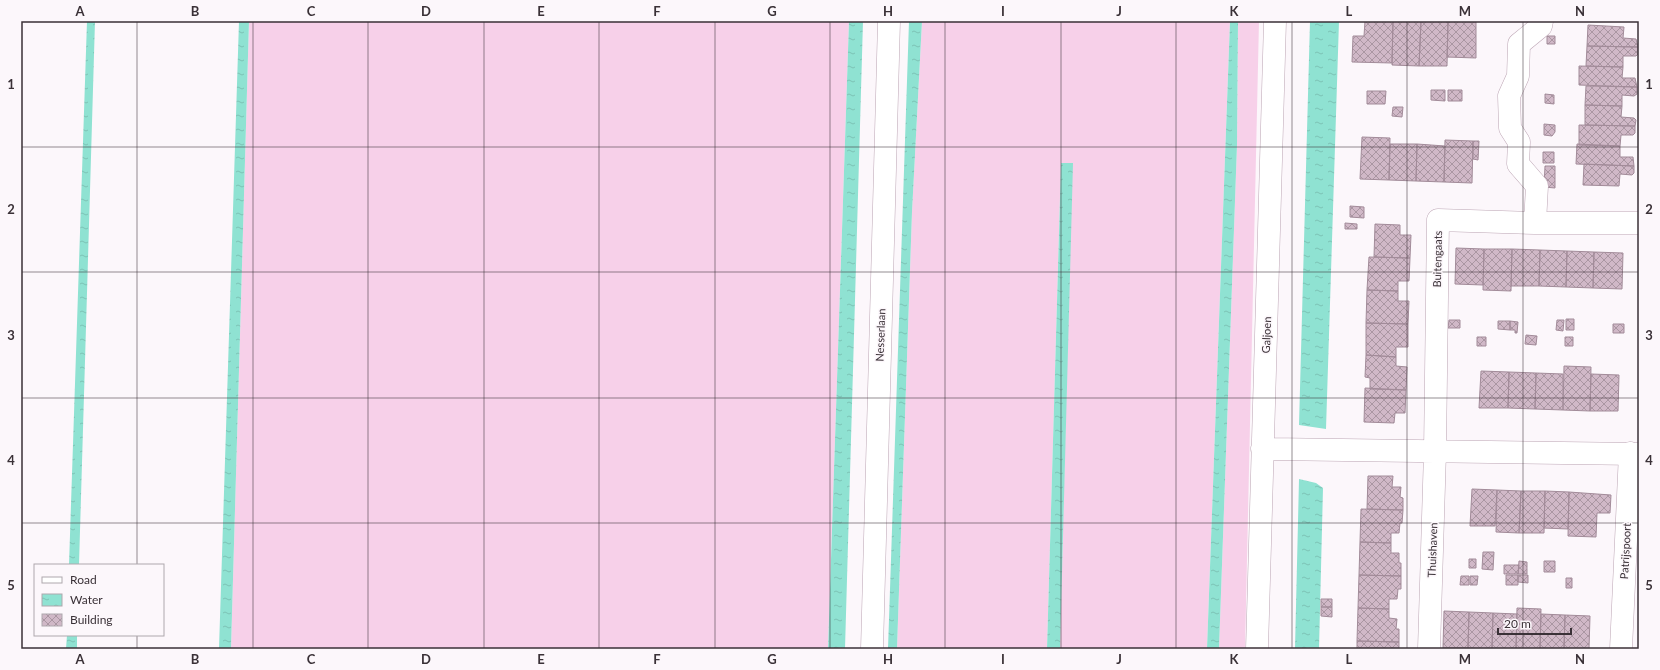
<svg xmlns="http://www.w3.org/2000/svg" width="1660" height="670" font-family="Lato,sans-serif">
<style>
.grass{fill:#f7d0e9}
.water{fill:url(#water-ripples)}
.building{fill:url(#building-cross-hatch);stroke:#a28b99}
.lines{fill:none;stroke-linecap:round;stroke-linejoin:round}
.minor-casing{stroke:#bca5b4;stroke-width:23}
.minor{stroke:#fff;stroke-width:22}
.grid{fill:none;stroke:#3a3137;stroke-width:1;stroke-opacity:0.55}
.labels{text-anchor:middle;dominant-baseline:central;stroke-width:3;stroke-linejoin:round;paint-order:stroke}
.street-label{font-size:11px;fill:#3a3137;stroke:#fcf7fb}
.neatline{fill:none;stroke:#3a3137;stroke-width:1.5}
.grid-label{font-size:13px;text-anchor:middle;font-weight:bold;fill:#3a3137}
</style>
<defs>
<pattern id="water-ripples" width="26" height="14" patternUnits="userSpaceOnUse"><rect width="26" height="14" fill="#8fe2d2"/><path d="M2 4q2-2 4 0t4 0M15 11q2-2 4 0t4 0" fill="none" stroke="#7cc2b5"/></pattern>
<pattern id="building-cross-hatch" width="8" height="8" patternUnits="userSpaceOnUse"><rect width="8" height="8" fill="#d0b8c7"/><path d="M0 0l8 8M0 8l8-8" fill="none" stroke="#aa96a2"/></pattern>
</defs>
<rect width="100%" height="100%" fill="#fcf7fb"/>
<path class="grass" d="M249 21H849L828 649H231Z
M922 21H1230L1207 649H1060L1072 163H1061L1047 649H897L912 212Z
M1238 21H1259L1245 649H1219L1237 145Z"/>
<path class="water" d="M87 21H95L79 565H69Z
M239 21H249L231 649H219Z
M849 21H863L845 649H828Z
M909 21H922L912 212 897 649H888Z
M1230 21H1238L1237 145 1219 649H1207Z
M1310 21H1339L1326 429 1299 425Z
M1061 163H1073L1060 649H1047Z
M1299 479 1316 483 1323 488 1319 649H1295Z
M67 635H77V649H66Z"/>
<path class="building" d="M1365 21H1393L1392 63 1352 62 1353 36H1364Z
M1393 21H1421L1419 66 1392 65Z
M1421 21H1448L1447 66H1419Z
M1448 21 1476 22V58L1447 57Z
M1588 25 1624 27 1623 38 1636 39 1638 47 1587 46Z
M1547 36H1555V44H1547Z
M1587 46 1638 47V54L1636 56H1623V67L1586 66Z
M1579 66 1623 67 1622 78H1635L1637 87 1579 85Z
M1586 86 1637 87V94L1634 96 1622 95V106L1585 105Z
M1431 90H1445V101L1431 100Z
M1448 90H1462V101H1448Z
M1367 91H1386L1385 104H1367Z
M1545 94 1554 95V104L1545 103Z
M1585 105 1622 106 1621 117 1634 118 1636 120 1635 126 1585 125Z
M1393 107H1403L1402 117 1392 116Z
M1544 124 1555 125V132L1552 136 1544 135Z
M1579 125 1635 126V133L1633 135H1621L1620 146 1579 145Z
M1362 137 1390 138 1389 180 1360 179Z
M1445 140 1473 141 1472 183 1444 182Z
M1473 141H1479L1478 160 1473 159Z
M1390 144H1417L1416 181 1389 180Z
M1417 144 1445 146 1444 182 1416 181Z
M1577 144 1620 146V157H1633L1634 166 1576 164Z
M1543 152H1554V163H1543Z
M1584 164 1634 166V173L1632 175 1620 174 1619 186 1583 185Z
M1545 166H1555V188L1544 187Z
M1350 206 1364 207V218L1350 217Z
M1345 223 1357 224V229H1345Z
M1375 224 1400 225V235H1411L1410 258 1374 257Z
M1456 248 1484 249 1483 285 1455 284Z
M1484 249H1512L1511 291 1483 290Z
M1512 249 1540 250 1539 286H1511Z
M1540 250 1567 251 1566 287 1539 286Z
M1567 251 1594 252 1593 288 1566 287Z
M1594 252 1623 253 1622 289 1593 288Z
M1369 257 1410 258 1409 281H1398V291L1367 290Z
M1367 290 1398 291V301H1409L1408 324 1366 323Z
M1566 319H1574V330H1566Z
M1449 320H1460V328H1448Z
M1557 320H1564L1563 331 1556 330Z
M1498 321H1510V330L1498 329Z
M1510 321 1518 322 1517 333H1515V330H1510Z
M1366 323 1408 324V347H1396V357L1366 355Z
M1613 324H1624V333H1613Z
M1526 335 1537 336 1536 345 1525 344Z
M1477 337H1486V346H1477Z
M1565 337H1573V346H1565Z
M1366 355 1396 357V366L1407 367 1406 390 1370 389V378L1365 377Z
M1564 366 1591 367 1590 411 1563 410Z
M1481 371 1509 372 1508 408H1479Z
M1509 372 1536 373 1535 409 1508 408Z
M1536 373 1563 374V410L1535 409Z
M1591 374 1619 375 1618 411H1590Z
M1365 388 1406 390 1405 413H1395L1394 423 1364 422Z
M1368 476H1393L1392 487H1401L1400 497 1403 498V510L1367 509Z
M1472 489 1497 490 1495 526H1470Z
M1497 490 1521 491 1519 533 1496 532Z
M1521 491H1545L1544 533H1519Z
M1545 491 1569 492 1568 529 1544 528Z
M1569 492 1611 495 1610 513H1597L1596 537 1568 536Z
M1361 509 1403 510 1402 523H1400L1399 533H1391V543L1360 542Z
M1360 542 1391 543V553H1399V563H1401V576L1359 575Z
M1483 552H1494L1493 570 1482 569Z
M1469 559H1476V568H1469Z
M1519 561 1527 562V574H1518Z
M1544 561H1555V572H1544Z
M1504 565H1519L1518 574H1504Z
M1359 575 1401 576V589H1398L1397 599H1389V609L1358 608Z
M1506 575H1518V585H1506Z
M1518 575H1528V583L1518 582Z
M1461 576H1469V585H1460Z
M1470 576H1478L1477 585H1470Z
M1566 578H1572V588H1566Z
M1321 599H1332V607H1321Z
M1321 607H1332V617L1321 616Z
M1358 608 1389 609V618L1397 619 1396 629H1399V642L1357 641Z
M1517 608 1541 609 1540 649H1516Z
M1444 611 1469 612 1468 648H1443Z
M1469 612 1493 613 1492 649 1468 648Z
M1493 613 1517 614 1516 649H1492Z
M1541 614 1565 615 1564 649H1540Z
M1565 615 1590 616 1589 649H1564Z
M1357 641 1399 642V649H1357Z"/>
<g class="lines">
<g class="minor-casing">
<path id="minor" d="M1535 223 1537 186 1518 164 1519 142 1510 128 1509 96 1518 76 1519 44 1541 26 1542 21
M1262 449 1639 454
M872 649 889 21
M1257 649 1275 21
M1429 649 1435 452 1438 220 1535 223H1639
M1621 649 1630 453"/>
</g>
<use href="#minor" class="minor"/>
</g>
<path class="grid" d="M137 21V565M253 21V649M368 21V649M484 21V649M599 21V649M715 21V649M830 21V649M945 21V649M1061 21V649M1176 21V649M1292 21V649M1407 21V649M1523 21V649M21 147H1639M21 272H1639M21 398H1639M21 523H1639M137 635V649"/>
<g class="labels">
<g class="street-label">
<text transform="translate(1437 259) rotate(-89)">Buitengaats</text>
<text transform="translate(880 335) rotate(-88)">Nesserlaan</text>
<text transform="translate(1266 335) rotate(-88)">Galjoen</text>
<text transform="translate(1432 550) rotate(-88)">Thuishaven</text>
<text transform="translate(1625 551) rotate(-87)">Patrijspoort</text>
</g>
</g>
<rect width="1660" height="670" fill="none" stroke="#fcf7fb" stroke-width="44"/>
<rect x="34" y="564" width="130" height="72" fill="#fcf7fb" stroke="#aea8ad"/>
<rect x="42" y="577" width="20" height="6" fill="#ffffff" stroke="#aea8ad"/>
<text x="70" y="584" font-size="12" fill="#3a3137">Road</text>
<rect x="42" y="594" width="20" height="12" fill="url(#water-ripples)" stroke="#aea8ad"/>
<text x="70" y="604" font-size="12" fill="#3a3137">Water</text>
<rect x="42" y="614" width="20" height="12" fill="url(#building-cross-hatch)" stroke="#aea8ad"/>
<text x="70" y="624" font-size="12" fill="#3a3137">Building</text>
<path d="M1498 628v6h73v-6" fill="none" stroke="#3a3137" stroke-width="2"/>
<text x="1504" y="628" font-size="12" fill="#3a3137" stroke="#fcf7fb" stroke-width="3" paint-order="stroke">20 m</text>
<rect x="22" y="22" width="1616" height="626" class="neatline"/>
<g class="grid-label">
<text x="80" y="16">A</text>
<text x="195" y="16">B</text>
<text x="311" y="16">C</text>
<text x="426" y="16">D</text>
<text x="541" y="16">E</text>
<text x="657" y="16">F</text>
<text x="772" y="16">G</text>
<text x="888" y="16">H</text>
<text x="1003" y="16">I</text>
<text x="1119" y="16">J</text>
<text x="1234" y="16">K</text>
<text x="1349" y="16">L</text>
<text x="1465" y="16">M</text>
<text x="1580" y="16">N</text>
<text x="11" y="89">1</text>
<text x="1649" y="89">1</text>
<text x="11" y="214">2</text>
<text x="1649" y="214">2</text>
<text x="11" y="340">3</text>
<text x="1649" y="340">3</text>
<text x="11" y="465">4</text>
<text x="1649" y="465">4</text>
<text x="11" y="590">5</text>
<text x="1649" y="590">5</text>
<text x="80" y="664">A</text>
<text x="195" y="664">B</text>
<text x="311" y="664">C</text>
<text x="426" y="664">D</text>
<text x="541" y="664">E</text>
<text x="657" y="664">F</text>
<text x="772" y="664">G</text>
<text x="888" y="664">H</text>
<text x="1003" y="664">I</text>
<text x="1119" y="664">J</text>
<text x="1234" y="664">K</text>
<text x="1349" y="664">L</text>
<text x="1465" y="664">M</text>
<text x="1580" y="664">N</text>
</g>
</svg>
